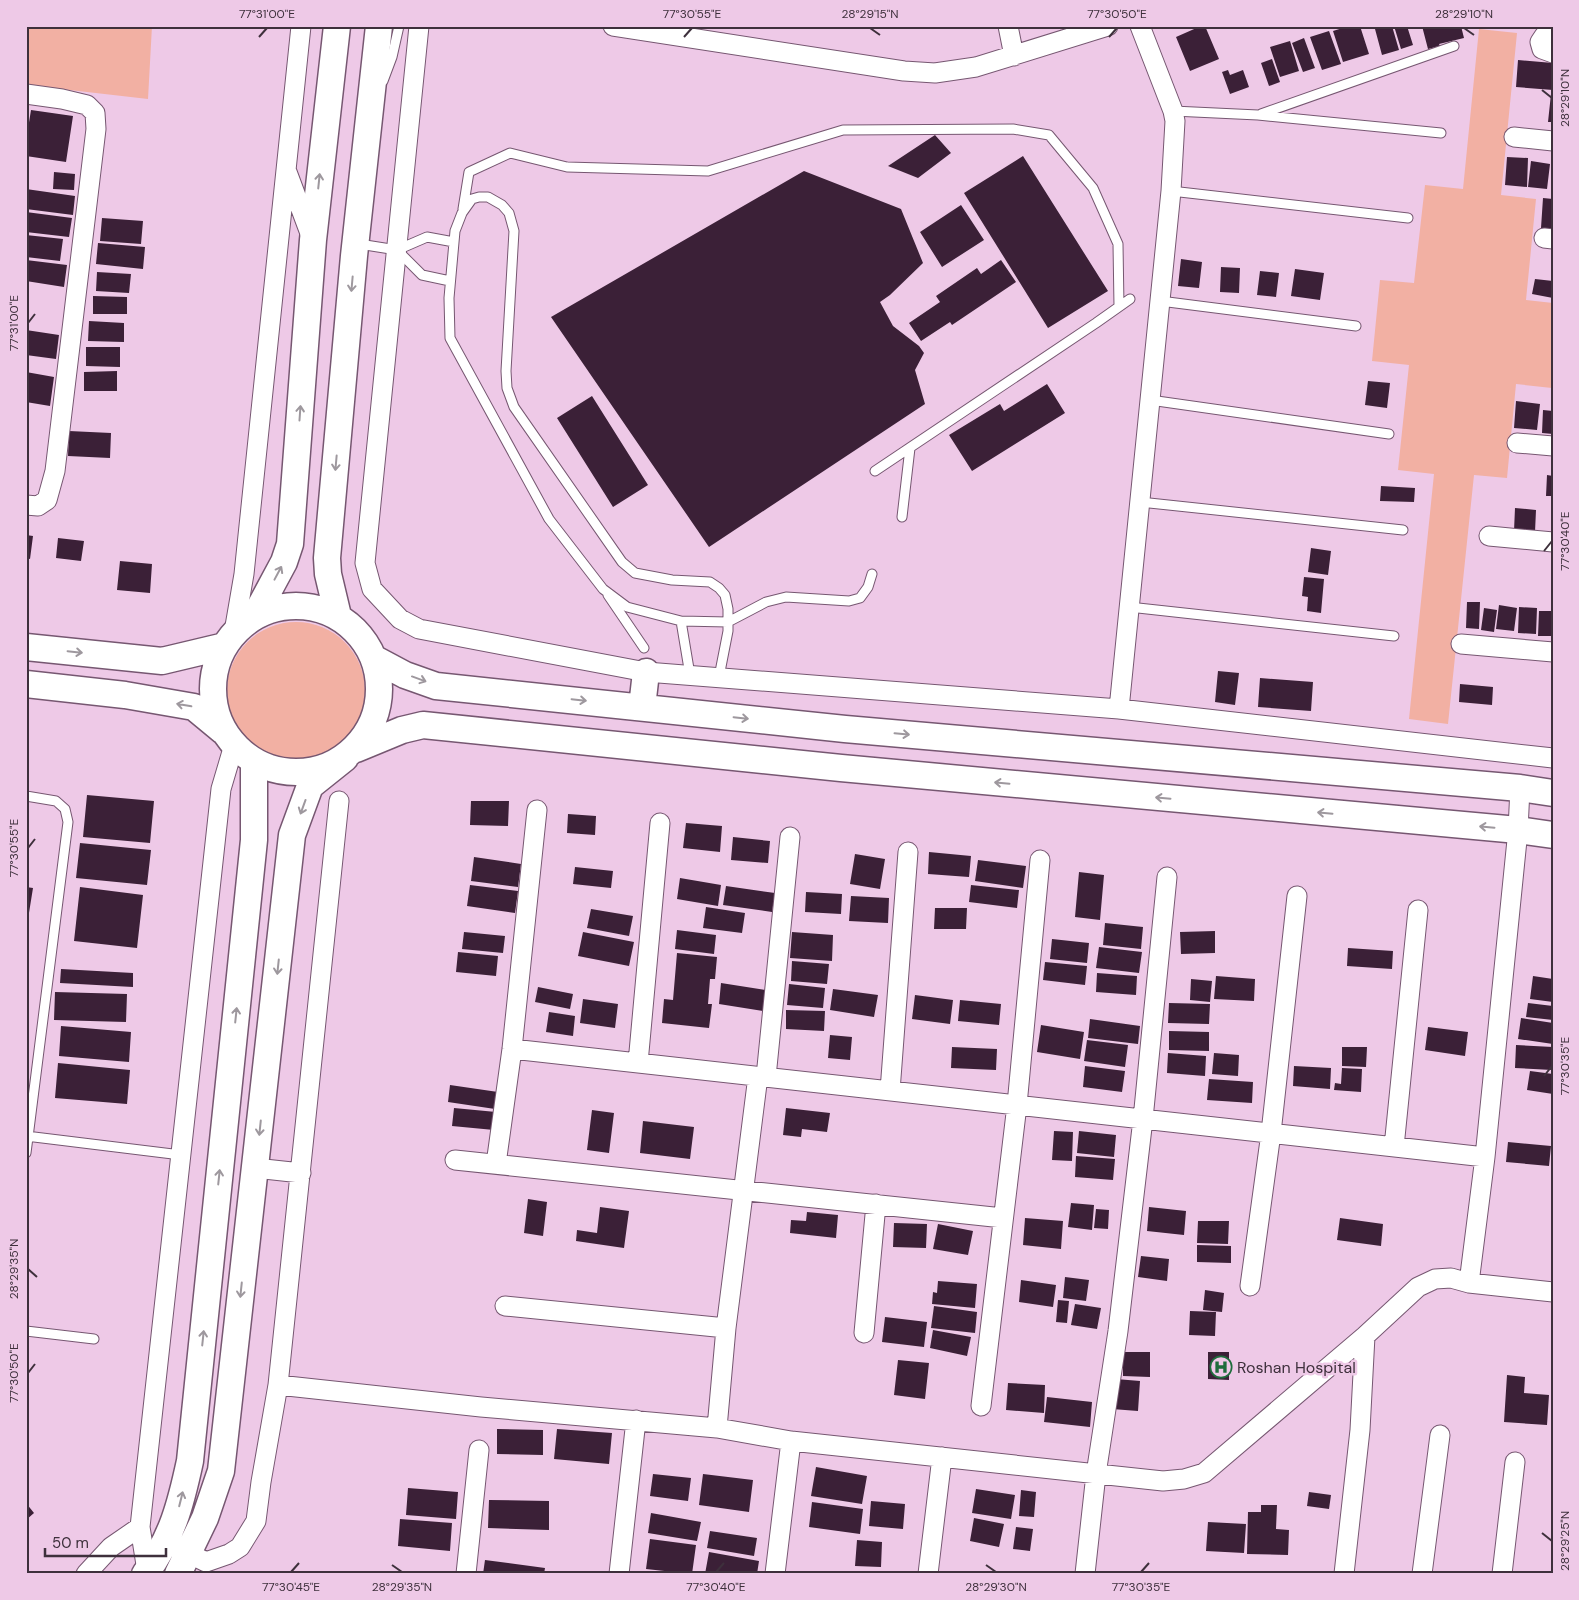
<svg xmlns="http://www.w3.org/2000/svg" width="1579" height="1600" font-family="'DM Sans',sans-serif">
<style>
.green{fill:#f2b0a3}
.building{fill:#3b2037}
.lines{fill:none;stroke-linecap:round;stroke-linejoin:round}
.lane-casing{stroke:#765771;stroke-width:11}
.street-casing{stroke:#765771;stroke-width:21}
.secondary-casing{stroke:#765771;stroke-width:29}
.lane{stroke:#fff;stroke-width:9}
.street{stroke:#fff;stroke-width:19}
.secondary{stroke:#fff;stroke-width:26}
.oneway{stroke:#9e989e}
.ticks{fill:none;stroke:#3e303c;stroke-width:2}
.labels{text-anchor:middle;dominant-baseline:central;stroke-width:5;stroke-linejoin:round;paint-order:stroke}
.poi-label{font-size:16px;fill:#3e303c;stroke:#eec9e7;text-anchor:start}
.neatline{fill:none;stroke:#3e303c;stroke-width:2}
.ticks-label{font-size:12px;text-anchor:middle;fill:#3e303c}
</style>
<rect width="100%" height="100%" fill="#eec9e7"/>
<path class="green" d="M26 26H152L148 99 26 85Z
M1479 29 1517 33 1501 195 1536 199 1526 300 1553 303V376L1552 388 1516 384 1507 478 1474 475 1448 724 1409 719 1434 474 1398 470 1409 365 1372 361 1380 280 1414 283 1425 185 1463 189Z
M227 691a69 69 0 1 1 138 0a69 69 0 1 1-138 0Z"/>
<path class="building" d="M1201 26H1205L1219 59 1190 71 1176 37Z
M1349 26H1360L1369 54 1343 62 1333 31Z
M1385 26H1392L1399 50 1382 55 1375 29Z
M1394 26H1407L1413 45 1401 49Z
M1422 26H1461L1464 38 1439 44 1440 46 1428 49Z
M1329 31 1341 64 1322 70 1310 37Z
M1304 38 1315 68 1303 72 1292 43Z
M1290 41 1299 71 1280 77 1270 47Z
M1272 59 1280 82 1269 86 1261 63Z
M1518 60 1553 63V90L1516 87Z
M1228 70 1230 75 1243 70 1249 87 1230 94 1222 72Z
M1551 94H1553V122H1548Z
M31 110 73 116 66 162 26 156V141Z
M935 135 951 153 918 178 888 166Z
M1023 156 1108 291 1048 328 964 193Z
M1507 157 1528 158 1527 187 1505 185Z
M1531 161 1550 164 1547 189 1528 187Z
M804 171 901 209 923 263 890 295 880 302 893 326 919 346 924 353 915 370 925 404 709 547 551 317Z
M54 172 75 174 74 190 53 189Z
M26 189 75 196 73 215 26 209Z
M1543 198 1553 199V229L1541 228Z
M961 205 984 240 942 267 920 232Z
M26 212 72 218 69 237 26 232Z
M102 218 143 221 141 244 100 241Z
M26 235 63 239 60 261 26 257Z
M98 243 145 247 143 269 96 264Z
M1181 259 1202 262 1199 288 1178 286Z
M26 260 67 265 64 287 26 281Z
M1001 260 1016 282 952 325 950 322 921 341 909 323 940 302 936 296 977 268 981 274Z
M1221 267 1240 268 1239 293 1220 292Z
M1295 269 1324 273 1320 300 1291 296Z
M1260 271 1279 273 1276 297 1257 295Z
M97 272 131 274 129 293 96 291Z
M1535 279 1553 281V298L1532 294Z
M93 296 127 297V314H93Z
M89 321 124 323V342L88 341Z
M26 330 59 335 56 359 26 355Z
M86 347H120V367L86 366Z
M117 371V391H84V372Z
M26 372 54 377 50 406 26 402Z
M1368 381 1390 383 1387 408 1365 405Z
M1047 384 1065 413 972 471 949 435 1000 404 1004 411Z
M592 396 648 485 613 507 557 418Z
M1516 401 1540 404 1537 430 1514 428Z
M1543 410 1553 411V434L1542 433Z
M69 431 111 433 110 458 68 456Z
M1547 475 1553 476V496H1546Z
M1381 486 1415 488 1414 502 1380 501Z
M1515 508 1536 510 1535 532 1514 531Z
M26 535 33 536 30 559 26 558Z
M58 538 84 541 81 561 56 558Z
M1311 548 1331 551 1328 575 1308 572Z
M120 561 152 564 150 593 117 590Z
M1304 577 1324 579 1321 613 1307 611 1308 597 1302 596Z
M1467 602H1480L1479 629 1466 628Z
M1499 605 1517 608 1514 631 1496 629Z
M1519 607 1537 608 1536 634 1518 633Z
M1484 608 1497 610 1494 632 1481 630Z
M1539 611H1553V636H1538Z
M1218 671 1239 673 1235 705 1215 702Z
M1260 678 1313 682 1311 711 1258 707Z
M1460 684 1493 687 1492 705 1459 702Z
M87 795 154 801 150 843 83 837Z
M471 801H509L508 826 470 825Z
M568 814 596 816 595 835 567 833Z
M686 823 722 826 720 852 683 848Z
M733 837 770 841 768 863 731 860Z
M80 843 151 850 147 885 76 878Z
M929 852 971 856 969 877 928 874Z
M855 854 885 859 880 889 850 884Z
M474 857 521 864 518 887 471 881Z
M978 860 1026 866 1023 888 975 881Z
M575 867 613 871 611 888 573 884Z
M1079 872 1104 875 1100 920 1075 917Z
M680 878 721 885 718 906 677 899Z
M470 885 518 891 515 913 467 906Z
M971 885 1019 890 1017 908 969 902Z
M726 886 775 893 772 912 723 905Z
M26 887 33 888 28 919H26Z
M80 887 143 895 137 948 74 941Z
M806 892 842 894 841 914 805 912Z
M851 896 889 898 888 923 849 921Z
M706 907 745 913 742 933 703 928Z
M935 908H967L966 929H934Z
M591 909 633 916 629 936 587 928Z
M1105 923 1143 927 1141 949 1103 945Z
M677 930 716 935 714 954 675 949Z
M1215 931V953L1181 954 1180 932Z
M464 932 505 936 503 953 462 949Z
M583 932 634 942 629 966 578 956Z
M792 932 833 935 832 961 790 958Z
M1052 939 1089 943 1087 963 1050 959Z
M1099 947 1142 952 1139 973 1096 968Z
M1348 948 1393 951 1392 969 1347 966Z
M458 952 498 956 496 976 456 972Z
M677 953 717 957 715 979H710L708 1004H712L709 1028 662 1023 664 999 673 1000Z
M792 961 829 964 827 984 791 981Z
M1045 962 1087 966 1085 985 1043 980Z
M61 969 133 973V987L60 983Z
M1097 973 1137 976 1136 995 1096 992Z
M1216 976 1255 979 1254 1001 1214 999Z
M1533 976 1553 979V1002L1530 999Z
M1191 979 1212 981 1210 1002 1190 1000Z
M721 983 766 990 763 1011 719 1004Z
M789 984 825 988 823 1008 787 1005Z
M538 987 573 994 570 1009 535 1002Z
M833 989 878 995 874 1017 830 1010Z
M55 992 127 994 126 1022 54 1020Z
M915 995 953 1000 950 1024 912 1019Z
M583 999 618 1004 615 1028 580 1023Z
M960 1000 1001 1004 999 1025 958 1021Z
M1169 1003 1210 1004 1209 1024 1168 1023Z
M1528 1003 1553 1006V1020L1526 1017Z
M786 1010 825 1011 824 1031 786 1029Z
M549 1012 575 1016 573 1036 546 1032Z
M1521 1018 1553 1023V1044L1518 1039Z
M1090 1019 1140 1026 1138 1044 1088 1038Z
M1041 1025 1084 1032 1080 1059 1037 1052Z
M61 1026 131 1032 129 1062 59 1056Z
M1428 1027 1468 1032 1465 1056 1425 1050Z
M1169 1031 1209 1032V1051L1169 1050Z
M830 1035 852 1037 850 1060 828 1058Z
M1087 1040 1128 1045 1125 1067 1084 1061Z
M1516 1045 1553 1047 1552 1070 1515 1068Z
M952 1047 997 1049 996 1070 951 1068Z
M1342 1047H1367L1366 1067 1342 1066Z
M1168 1053 1206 1056 1205 1076 1167 1073Z
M1214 1053 1239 1055 1238 1076 1212 1074Z
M58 1063 130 1070 127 1104 55 1098Z
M1085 1066 1125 1071 1122 1092 1083 1087Z
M1294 1066 1331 1068 1330 1089 1293 1086Z
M1342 1068 1362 1069 1361 1092 1334 1090 1335 1083 1341 1084Z
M1530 1071 1553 1074V1094L1527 1090Z
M1209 1079 1253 1082 1252 1103 1207 1100Z
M450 1085 498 1092 495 1109 448 1102Z
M454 1108 496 1112 494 1130 452 1126Z
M786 1108 830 1113 827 1132 802 1129 801 1137 783 1135Z
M592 1110 614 1113 609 1153 587 1150Z
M643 1121 694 1127 690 1159 640 1153Z
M1054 1131 1073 1132 1072 1161 1052 1160Z
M1079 1131 1116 1135 1114 1157 1077 1153Z
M1508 1142 1551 1146 1549 1166 1506 1162Z
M1076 1156 1115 1159 1113 1180 1075 1177Z
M528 1199 547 1202 543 1236 524 1233Z
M1071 1203 1094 1205 1092 1230 1068 1227Z
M600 1207 629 1211 624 1248 576 1241 577 1230 597 1233Z
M1149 1207 1186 1211 1184 1235 1147 1231Z
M1096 1209 1109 1210 1108 1229 1094 1228Z
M807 1212 838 1215 836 1238 790 1233 791 1220 806 1221Z
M1025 1218 1063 1221 1061 1249 1023 1245Z
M1340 1218 1383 1224 1381 1246 1337 1240Z
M1198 1221H1229L1228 1244 1197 1243Z
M894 1223 927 1224 926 1248 893 1247Z
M938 1224 973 1231 968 1255 933 1249Z
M1197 1245 1231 1246V1263L1197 1262Z
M1141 1256 1169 1259 1167 1281 1138 1277Z
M1065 1277 1089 1280 1086 1301 1063 1298Z
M1021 1280 1056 1285 1053 1307 1019 1302Z
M938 1281 977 1284 975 1308 932 1304 933 1292 937 1293Z
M1205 1290 1224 1293 1222 1312 1203 1310Z
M1058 1300 1069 1301 1067 1323 1056 1322Z
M1075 1304 1101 1308 1097 1329 1071 1325Z
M934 1306 977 1312 975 1333 931 1328Z
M1190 1311 1216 1312 1215 1336 1189 1335Z
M885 1317 927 1322 924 1347 882 1342Z
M933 1330 971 1337 967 1356 930 1348Z
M1123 1352H1150V1377L1123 1376Z
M1208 1352H1229V1380L1208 1379Z
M898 1360 929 1363 925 1399 894 1395Z
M1507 1375 1525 1377 1524 1393 1549 1395 1547 1425 1504 1422Z
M1116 1379 1140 1381 1138 1411 1112 1409Z
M1008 1383 1045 1385 1044 1413 1006 1410Z
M1047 1397 1092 1402 1090 1427 1044 1422Z
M497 1429 543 1430V1455L497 1454Z
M557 1429 612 1433 609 1464 554 1459Z
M816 1467 867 1476 862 1504 811 1496Z
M653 1474 691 1478 688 1501 650 1496Z
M703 1474 753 1480 749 1512 699 1505Z
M408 1488 458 1492 456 1519 406 1515Z
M976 1489 1015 1495 1011 1519 972 1513Z
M1021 1490 1036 1492 1034 1517 1019 1516Z
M1309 1492 1331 1495 1329 1509 1307 1506Z
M489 1500 549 1501V1530L488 1528Z
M871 1501 905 1504 903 1529 869 1526Z
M812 1502 863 1509 860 1534 809 1527Z
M26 1503 34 1513 26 1520Z
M1261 1505H1277L1276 1529 1289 1530 1288 1555 1247 1554 1248 1512H1261Z
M651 1513 701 1522 697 1541 648 1533Z
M974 1518 1004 1524 999 1547 970 1541Z
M400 1519 452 1523 450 1551 398 1546Z
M1208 1522 1246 1524 1244 1553 1206 1551Z
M1016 1527 1033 1529 1030 1551 1013 1549Z
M710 1531 757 1538 754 1556 707 1548Z
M650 1539 696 1545 692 1574 646 1569Z
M857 1540 882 1542 881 1567 855 1566Z
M709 1552 759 1561 757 1574H705Z
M485 1560 545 1568 544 1574H483Z"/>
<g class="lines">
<g class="lane-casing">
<path id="lane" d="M383 81 392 57 399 26
M1173 111 1258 115 1441 133
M1261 114 1454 46
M1171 191 1408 218
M463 209 469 172 510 153 567 167 708 171 843 130 1013 129 1049 135 1093 188 1118 244 1119 306
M359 244 397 250 427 237 454 242
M397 250 422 275 450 281
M1160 301 1356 326
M1150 400 1389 434
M875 471 1096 323 1130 299
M1140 502 1403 530
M902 517 910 448
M608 595 644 648
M1129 607 1394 636
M681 621 728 622 766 602 786 597 849 601 860 598 868 587 872 574
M690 675 681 621 627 607 603 589 549 519 450 338 449 298 455 231 462 213 472 199 479 197H488L502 205 509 213 514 231 506 371 507 388 514 407 622 562 635 573 672 580 710 582 719 588 725 595 728 609V631L719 677
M26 796 56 801 65 809 68 822 26 1153
M26 1136 181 1155
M26 1331 94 1339"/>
</g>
<g class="street-casing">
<path id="street" d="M419 26 365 563 372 589 400 619 419 629 646 672 1119 709 1553 758
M613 26 904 71 935 73 976 67 1108 26
M1008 26 1014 56
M1553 30 1544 36 1540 42 1542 49 1553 53
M26 94 62 99 87 105 95 113 96 129 55 471 47 500 38 506 26 505
M1514 137 1553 141
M287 172 311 236
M1544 238 1553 239
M1517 443 1553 446
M1489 536 1553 542
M234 632 244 574 301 26
M1461 644 1553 652
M1119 709 1171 191 1175 121 1173 111 1140 26
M512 1049 1485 1157
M638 1063 660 823
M766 1077 790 837
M890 1091 908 852
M1394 1147 1418 910
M455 1160 1003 1218
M496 1164 512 1049 537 810
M255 1168 301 1173
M1469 1283 1485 1157 1518 830 1520 788
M1250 1286 1271 1133 1297 896
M505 1306 726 1328
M864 1333 876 1204
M278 1385 481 1407 717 1428 791 1441 1163 1481 1184 1479 1204 1473 1365 1336 1418 1287 1435 1279 1451 1278 1469 1283 1553 1292
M981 1406 1017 1105 1040 860
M717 1428 726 1328 758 1076
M188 1553 206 1562 229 1554 240 1547 256 1521 261 1482 278 1385 339 801
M147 1571 140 1527 221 789 234 745
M86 1574 111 1547 140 1527
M466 1574 479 1450
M619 1574 636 1420
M775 1574 791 1441
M928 1574 942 1457
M1085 1574 1096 1474 1118 1331 1143 1119 1167 877
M1344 1574 1360 1430 1365 1336
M1422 1574 1440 1435
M1502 1574 1515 1462"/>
</g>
<g class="secondary-casing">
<path id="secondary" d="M213 689a83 83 0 1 1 166 0a83 83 0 1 1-166 0Z
M255 616 284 562 290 544 313 240 337 26
M338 616 328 574 327 558 354 256 379 26
M26 647 162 661 225 646
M375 659 405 675 436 686 845 729 1520 788 1553 793
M26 684 125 695 194 707 223 731
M642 707 646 672
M356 749 402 730 423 725 841 768 1518 830 1553 835
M145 1574C172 1539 181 1503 190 1461L254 840V761
M178 1574 205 1518 221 1471 292 835 310 786 345 758"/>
</g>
<use href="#lane" class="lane"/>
<use href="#street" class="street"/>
<use href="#secondary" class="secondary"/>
</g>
<defs><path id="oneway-shaft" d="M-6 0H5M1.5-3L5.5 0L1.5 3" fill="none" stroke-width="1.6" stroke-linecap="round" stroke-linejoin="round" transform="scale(1.25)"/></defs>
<g class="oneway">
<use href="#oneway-shaft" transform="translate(319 181) rotate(-84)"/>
<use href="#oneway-shaft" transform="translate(352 284) rotate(95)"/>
<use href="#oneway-shaft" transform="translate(300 413) rotate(-86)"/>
<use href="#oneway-shaft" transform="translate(336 463) rotate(95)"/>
<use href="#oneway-shaft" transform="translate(278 573) rotate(-62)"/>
<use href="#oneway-shaft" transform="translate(75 652) rotate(6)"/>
<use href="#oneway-shaft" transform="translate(419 679) rotate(20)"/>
<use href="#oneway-shaft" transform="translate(579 700) rotate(6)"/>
<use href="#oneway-shaft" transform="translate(184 705) rotate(-170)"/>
<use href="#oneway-shaft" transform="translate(741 718) rotate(6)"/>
<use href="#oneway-shaft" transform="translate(902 734) rotate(5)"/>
<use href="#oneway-shaft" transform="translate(1002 783) rotate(-175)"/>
<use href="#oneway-shaft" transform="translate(1163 798) rotate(-175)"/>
<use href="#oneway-shaft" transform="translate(303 807) rotate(110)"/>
<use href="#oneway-shaft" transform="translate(1325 813) rotate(-175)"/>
<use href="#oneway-shaft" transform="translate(1487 827) rotate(-175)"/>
<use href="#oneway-shaft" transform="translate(278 967) rotate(96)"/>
<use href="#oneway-shaft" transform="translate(236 1015) rotate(-84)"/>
<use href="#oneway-shaft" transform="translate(260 1128) rotate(96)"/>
<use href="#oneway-shaft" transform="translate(219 1177) rotate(-84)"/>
<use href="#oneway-shaft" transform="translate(241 1290) rotate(96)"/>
<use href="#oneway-shaft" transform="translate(203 1338) rotate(-84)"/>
<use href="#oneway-shaft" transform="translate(181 1499) rotate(-76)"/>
</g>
<path class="ticks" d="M870 28 880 35M1464 28 1474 35M259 37 267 28M684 37 692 28M1109 37 1117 28M1542 90 1552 98M28 323 35 314M1544 551 1552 541M28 848 35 839M1544 1076 1552 1066M28 1269 37 1277M28 1373 35 1364M1542 1533 1552 1541M392 1565 402 1572M986 1565 996 1572M291 1572 299 1563M716 1572 724 1563M1141 1572 1149 1563"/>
<defs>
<g id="hospital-ring" transform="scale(1.125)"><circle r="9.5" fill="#eec9e7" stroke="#1e6d3c" stroke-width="1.5"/><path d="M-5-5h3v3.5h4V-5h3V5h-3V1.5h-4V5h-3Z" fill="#1e6d3c"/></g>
</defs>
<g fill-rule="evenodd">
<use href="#hospital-ring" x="1221" y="1367"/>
</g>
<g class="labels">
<g class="poi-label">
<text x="1237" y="1367">Roshan Hospital</text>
</g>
</g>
<rect width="1579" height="1600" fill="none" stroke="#eec9e7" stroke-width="55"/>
<path d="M45 1548v8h121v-8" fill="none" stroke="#3e303c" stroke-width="2.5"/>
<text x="52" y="1548" font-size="15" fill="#3e303c" stroke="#eec9e7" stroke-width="4" paint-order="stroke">50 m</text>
<rect x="28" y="28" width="1524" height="1544" class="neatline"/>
<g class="ticks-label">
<text x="267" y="18">77°31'00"E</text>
<text x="692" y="18">77°30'55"E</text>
<text x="870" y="18">28°29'15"N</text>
<text x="1117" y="18">77°30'50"E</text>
<text x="1464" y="18">28°29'10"N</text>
<text transform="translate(1565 98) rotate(-90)" y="4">28°29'10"N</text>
<text transform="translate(14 323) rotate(-90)" y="4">77°31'00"E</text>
<text transform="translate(1565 541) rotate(-90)" y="4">77°30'40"E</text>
<text transform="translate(14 848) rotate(-90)" y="4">77°30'55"E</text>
<text transform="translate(1565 1066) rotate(-90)" y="4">77°30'35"E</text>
<text transform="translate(14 1269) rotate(-90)" y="4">28°29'35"N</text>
<text transform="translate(14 1373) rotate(-90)" y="4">77°30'50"E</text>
<text transform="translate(1565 1541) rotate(-90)" y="4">28°29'25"N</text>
<text x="291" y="1591">77°30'45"E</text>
<text x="402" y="1591">28°29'35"N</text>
<text x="716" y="1591">77°30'40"E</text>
<text x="996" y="1591">28°29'30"N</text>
<text x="1141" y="1591">77°30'35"E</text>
</g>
</svg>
